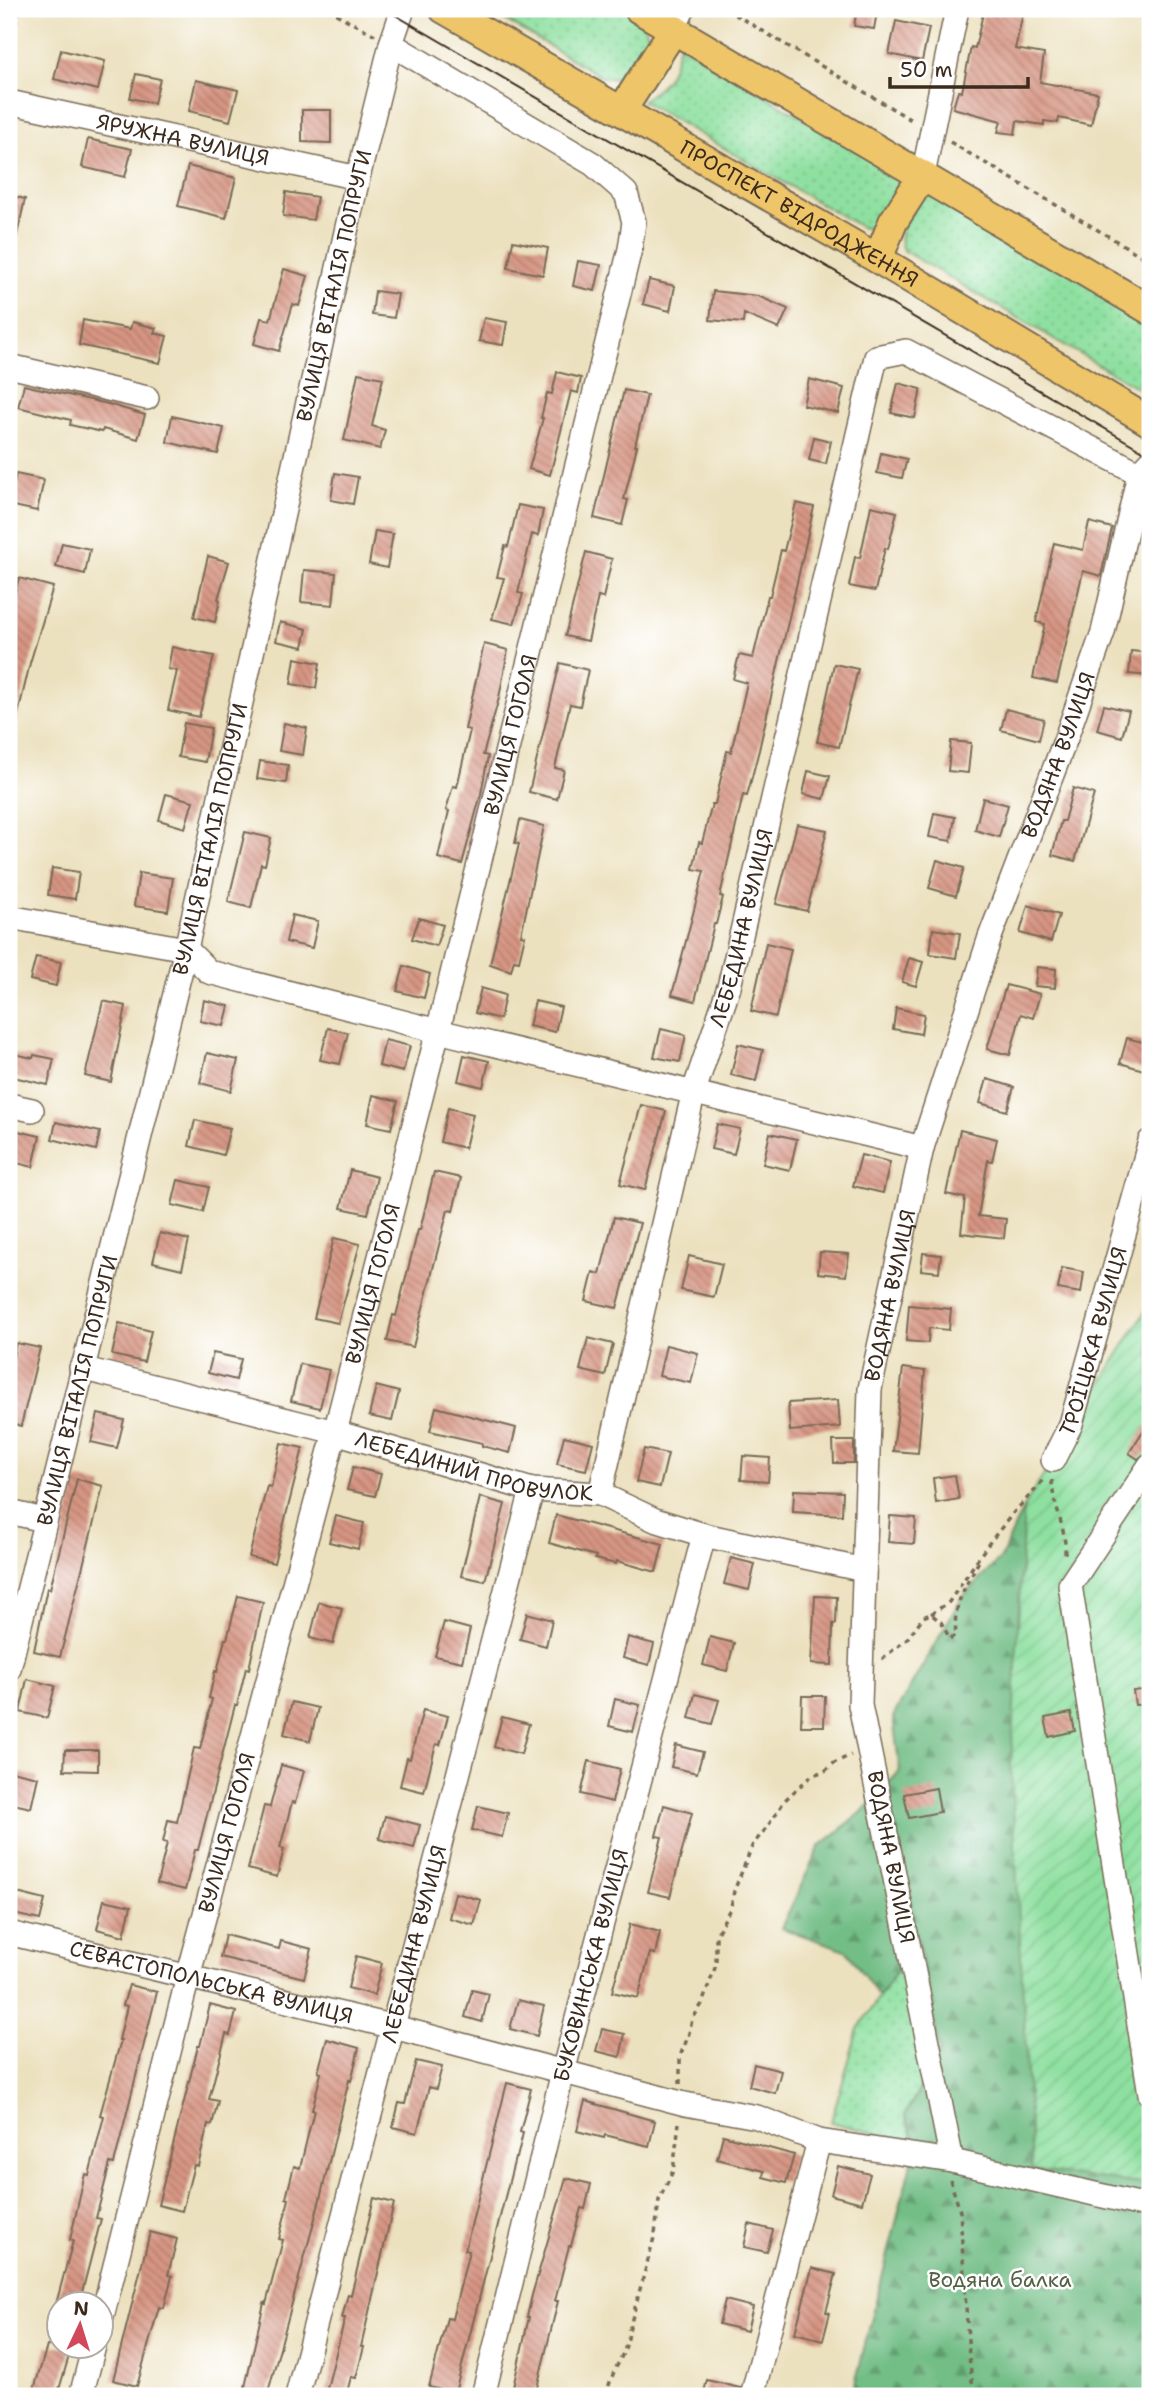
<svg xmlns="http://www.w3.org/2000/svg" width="1159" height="2405" font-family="'Shantell Sans',sans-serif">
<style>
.grass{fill:url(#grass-dots);stroke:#64855f;stroke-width:2}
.forest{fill:url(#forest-firs);stroke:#567452;stroke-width:2}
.garden{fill:url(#garden-furrows);stroke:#64855f;stroke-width:2}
.building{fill:url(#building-back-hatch)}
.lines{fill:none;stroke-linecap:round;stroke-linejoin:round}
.minor-casing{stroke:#796a56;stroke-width:26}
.major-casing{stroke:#796a56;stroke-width:32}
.path{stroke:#796a56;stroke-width:3.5;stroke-dasharray:5 5;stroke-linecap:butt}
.minor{stroke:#fff;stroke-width:23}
.major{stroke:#eec569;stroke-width:28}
.tram{stroke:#3b2a1e;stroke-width:2}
.labels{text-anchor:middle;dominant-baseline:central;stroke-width:5;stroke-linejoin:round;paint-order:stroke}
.street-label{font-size:21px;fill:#3b2a1e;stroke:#fff}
.park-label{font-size:21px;fill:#546145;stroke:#fff}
</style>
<defs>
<pattern id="grass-dots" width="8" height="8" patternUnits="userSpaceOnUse" patternTransform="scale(1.75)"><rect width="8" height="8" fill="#8ee0a0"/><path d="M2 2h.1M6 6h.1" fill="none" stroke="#7bc089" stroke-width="1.8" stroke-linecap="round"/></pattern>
<pattern id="forest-firs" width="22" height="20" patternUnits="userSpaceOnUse" patternTransform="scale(1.75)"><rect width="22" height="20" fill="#72be86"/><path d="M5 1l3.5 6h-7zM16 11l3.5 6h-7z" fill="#5f9b6d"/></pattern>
<pattern id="garden-furrows" width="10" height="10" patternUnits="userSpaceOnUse" patternTransform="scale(1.75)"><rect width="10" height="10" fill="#8ee0a0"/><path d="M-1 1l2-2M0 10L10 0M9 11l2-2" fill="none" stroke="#7bc089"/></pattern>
<pattern id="building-back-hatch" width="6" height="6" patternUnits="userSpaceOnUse" patternTransform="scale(1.75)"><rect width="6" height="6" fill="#d79583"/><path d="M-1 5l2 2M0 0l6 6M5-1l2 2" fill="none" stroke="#b07a6b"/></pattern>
</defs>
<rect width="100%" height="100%" fill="#fff"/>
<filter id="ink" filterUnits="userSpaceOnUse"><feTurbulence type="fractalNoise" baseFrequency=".0143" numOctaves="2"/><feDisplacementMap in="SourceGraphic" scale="14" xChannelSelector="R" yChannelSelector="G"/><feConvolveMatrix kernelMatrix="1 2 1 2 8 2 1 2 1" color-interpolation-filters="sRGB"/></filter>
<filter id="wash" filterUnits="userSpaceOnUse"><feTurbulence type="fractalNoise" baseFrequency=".00686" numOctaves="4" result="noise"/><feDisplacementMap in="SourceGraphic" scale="28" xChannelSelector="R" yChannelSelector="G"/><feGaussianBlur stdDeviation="1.57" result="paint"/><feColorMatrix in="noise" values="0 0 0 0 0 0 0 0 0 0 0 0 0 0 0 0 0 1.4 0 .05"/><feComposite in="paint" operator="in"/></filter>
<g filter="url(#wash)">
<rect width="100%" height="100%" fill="#ece1bf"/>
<path class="grass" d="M486 9H622C627 11 633 14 637 17 660 36 643 66 624 80L602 77Z
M679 44 901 177C898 198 891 220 873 230L861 227 642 101C669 81 671 77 679 44Z
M928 190 1150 318V395L904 251C891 231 917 207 928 190Z
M918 1938 940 2052 905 2115 916 2144 831 2122 858 2029Z"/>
<path class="forest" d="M1024 1506 1063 1557 1148 2185H1150V2396H852L916 2144 905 2115 940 2052 918 1939 879 1997 846 1950 781 1928 820 1846 861 1813 900 1771 893 1717 962 1597 1001 1558Z"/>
<path class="garden" d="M1150 1304V2185L1032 2170 1011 1766 1024 1506Z"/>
<g id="blocks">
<path class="building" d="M857 9 877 12 874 29 854 26Z
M984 9H1024L1015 49 1044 54 1040 82 1098 93 1091 125 1059 118 1058 123 1044 121V125L1017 121 1015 134 998 132 1001 121 953 108 958 91 962 92 971 47 975 48Z
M896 21 929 28 922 61 889 54Z
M61 50 105 61 98 90 54 79Z
M136 74 160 79 154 103 130 98Z
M196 80 238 90 230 121 189 111Z
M302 110H331V143L302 142Z
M88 139 132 149 125 177 82 167Z
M188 166 236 178 226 218 178 206Z
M286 192 317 197 313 220 283 216Z
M9 195 25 199 15 244H9Z
M513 241 548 248 543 275 508 268Z
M578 261 601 265 595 291 573 286Z
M284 269 308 276 299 306 293 304 279 351 254 344 261 318 270 320Z
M649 280 675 286 670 311 643 304Z
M375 291 398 294 394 318 372 315Z
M713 291 758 296 788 309 779 329 744 314 743 323 710 320Z
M484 318 507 322 503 345 479 341Z
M83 320 130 329 132 322 156 328 154 333 167 336 160 363 79 345Z
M557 372 581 378 578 393 571 391 550 475 529 469 543 418H541L547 393 552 394Z
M358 373 383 378 372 426 385 430 380 449 344 440Z
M809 379 844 388 838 413 803 405Z
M898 383 921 389 915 418 891 413Z
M24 385 108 404 145 415 138 439 103 429 102 432 70 425 71 420 18 407Z
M624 390 647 395 635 446H637L624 499 628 500 622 525 594 518Z
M172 416 224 428 218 454 167 442Z
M814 437 831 441 826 464 809 460Z
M881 453 907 459 902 478 877 473Z
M335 473 358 477 353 504 331 500Z
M16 474 44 480 37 511 9 505Z
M796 503 814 507 759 750 747 796 743 795 720 896 723 897 716 924H714L695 1001 672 995 704 871 693 869 699 842 702 843 712 804H715L727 751 731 752 747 683 733 679 739 655 753 658 768 596H770L781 550 784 551Z
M518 505 543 510 538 536 532 534 518 593 523 594 514 624 492 619 504 578 497 577 505 546 508 547Z
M871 506 897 512 888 549 885 548 875 591 849 586 855 557 860 558Z
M1089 522 1112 528 1101 576 1083 571 1057 683 1033 678 1045 624 1036 622 1054 543 1083 550Z
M375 531 393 534 387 568 369 564Z
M62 543 90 549 85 574 56 567Z
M586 552 612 559 603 598 598 597 588 641 565 636Z
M208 556 229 562 218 599 220 600 215 622 194 617Z
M304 570 336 573 333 605 301 602Z
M19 578 53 587 30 663 14 731H9V615Z
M280 622 307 629 303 647 276 641Z
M484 644 508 650 499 698 483 755 488 756 481 794 462 864 438 858 449 811 446 810 453 786 457 787 470 730 465 729Z
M172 647 214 656 199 717 168 710 177 671 168 669Z
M1131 651 1150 653V676L1129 674Z
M295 658 320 663 316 688 291 684Z
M560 663 588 670 580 706 570 704 555 768 564 770 557 799 529 792Z
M834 664 858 669 839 747 817 742Z
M1104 705 1129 711 1122 737 1097 730Z
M1006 709 1044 719 1039 740 1001 730Z
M184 723 211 728 205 762 178 757Z
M284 723 307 728 303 755 279 751Z
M951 741 971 743 968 773 948 771Z
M260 761 288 765 286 783 257 779Z
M808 771 830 776 824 799 803 794Z
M1073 788 1094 794 1075 861 1052 855 1061 821H1064Z
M166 794 193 801 185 828 159 820Z
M983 798 1008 805 999 837 975 830Z
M934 813 955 817 951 841 929 837Z
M520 820 544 826 521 935 525 936 519 961 514 960 511 971 490 964 519 844 515 843Z
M797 824 827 830 807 911 776 904Z
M245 832 271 838 265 865 261 864 251 908 228 902Z
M937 860 964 868 956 896 929 888Z
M52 868 79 872 75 899 48 895Z
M139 873 173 878 168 911 134 906Z
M1028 905 1059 915 1051 942 1020 933Z
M292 915 318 921 312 948 286 942Z
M419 918 443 925 436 946 412 939Z
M933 929 960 933 956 958 930 954Z
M766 943 791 949 776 1017 751 1011Z
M36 957 61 962 56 986 30 980Z
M909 958 923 962 916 986 902 982Z
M404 966 430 974 424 998 397 991Z
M1037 967 1056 969 1055 988 1035 986Z
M1006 985 1040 994 1033 1018 1021 1014 1010 1055 987 1049Z
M481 988 505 995 500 1019 475 1013Z
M204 1000 229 1006 224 1026 200 1021Z
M103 1001 126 1006 111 1082 85 1076Z
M535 1001 561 1007 555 1032 529 1026Z
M896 1008 924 1014 921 1034 893 1029Z
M328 1028 348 1033 340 1064 320 1060Z
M661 1029 686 1035 680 1062 654 1057Z
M1127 1038 1150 1044V1072L1120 1063Z
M385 1040 410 1046 403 1072 379 1066Z
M738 1044 763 1050 756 1081 731 1075Z
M9 1053 33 1058 34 1055 54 1059 48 1085 9 1076Z
M207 1053 238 1060 231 1091 200 1083Z
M464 1055 489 1061 483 1087 458 1081Z
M987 1079 1014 1087 1007 1111 980 1103Z
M373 1095 398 1101 391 1129 367 1124Z
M641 1105 666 1111 645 1190 620 1184Z
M448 1108 473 1114 465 1148 440 1142Z
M195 1120 230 1128 223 1155 189 1146Z
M56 1122 100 1132 96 1150 52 1139Z
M717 1124 740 1129 734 1154 711 1149Z
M9 1129 40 1136 33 1167 9 1161Z
M960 1130 997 1139 992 1161 988 1160 978 1216 1006 1219 1004 1238 961 1233 965 1198 946 1194Z
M770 1133 797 1139 790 1170 763 1164Z
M861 1155 890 1162 883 1193 853 1186Z
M350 1170 377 1177 368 1214 341 1208Z
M434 1172 461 1178 453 1211 448 1210 413 1347 387 1341 393 1315 396 1316 418 1230H420Z
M178 1180 209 1187 203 1212 172 1205Z
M614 1217 640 1223 617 1308 586 1301 593 1272 600 1274Z
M160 1233 189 1240 182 1269 153 1262Z
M334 1238 360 1244 338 1323 314 1318Z
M820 1252 849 1254 846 1276 818 1273Z
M923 1253 941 1255 939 1272 921 1270Z
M689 1256 722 1264 714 1297 681 1290Z
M1062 1268 1084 1272 1081 1293 1058 1289Z
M909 1305 951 1309 949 1330 929 1328 928 1343 906 1341Z
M119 1323 151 1331 144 1362 112 1355Z
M588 1338 613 1344 605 1376 580 1370Z
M16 1343 40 1348 21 1426 9 1423V1377Z
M666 1345 698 1353 691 1383 659 1376Z
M213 1353 241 1359 236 1380 208 1373Z
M300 1364 329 1370 320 1408 291 1401Z
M903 1368 925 1371 918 1453 893 1451Z
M376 1386 399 1392 392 1421 369 1416Z
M838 1400 840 1427 790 1431 788 1403Z
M436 1407 516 1428 510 1453 482 1446V1443L430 1431Z
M98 1414 124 1420 117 1448 91 1442Z
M1150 1420V1450L1138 1459 1129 1453Z
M564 1436 593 1443 586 1470 557 1464Z
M833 1441H854V1463H834Z
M281 1443 303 1448 274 1563 249 1557 267 1486 271 1487Z
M644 1449 668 1454 660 1487 636 1482Z
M743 1456 770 1458 768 1482 741 1480Z
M353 1467 381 1474 375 1496 347 1490Z
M955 1475 959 1499 936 1503 933 1478Z
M77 1479 103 1486 60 1657 34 1651 47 1588 50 1589Z
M794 1490 843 1492 842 1515 793 1512Z
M480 1497 505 1504 485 1581 461 1576Z
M556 1515 663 1544 656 1572 617 1561 616 1564 595 1559 596 1556 549 1543Z
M336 1516 364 1523 358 1549 329 1542Z
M890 1516 916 1518 914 1544 888 1542Z
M731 1558 755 1564 749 1590 724 1584Z
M238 1596 263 1602 249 1669 246 1668 237 1705H235L198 1850H195L185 1890 157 1883 167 1843 163 1842 168 1820 177 1822 194 1748 200 1749 212 1699 209 1698 215 1671 217 1672 225 1639H227Z
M815 1596 837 1597 836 1624H833L832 1665 811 1664Z
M319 1602 342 1608 333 1644 310 1638Z
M527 1613 552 1620 546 1646 520 1639Z
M444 1622 470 1629 462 1662 435 1656Z
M628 1637 654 1644 649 1665 623 1658Z
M710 1637 734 1643 727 1671 703 1665Z
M27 1679 55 1686 47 1718 20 1712Z
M1150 1689V1704L1135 1705 1133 1691Z
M695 1694 719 1700 712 1724 689 1718Z
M802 1696H825L824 1726H801Z
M615 1699 640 1705 633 1732 609 1726Z
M292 1702 318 1708 310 1741 284 1734Z
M423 1710 448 1716 440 1745 436 1744 424 1792 400 1786 407 1758 410 1759Z
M1071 1713 1075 1731 1049 1737 1045 1718Z
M502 1717 529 1724 521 1754 494 1747Z
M676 1745 703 1752 697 1773 671 1767Z
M65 1750H98V1771L64 1770Z
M589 1761 620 1769 612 1802 581 1794Z
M281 1765 304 1771 295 1803 292 1802 280 1848 284 1849 277 1877 248 1869 264 1806 270 1807Z
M11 1771 38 1777 31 1808 9 1803Z
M936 1788 940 1812 909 1818 904 1794Z
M664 1805 692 1813 670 1897 648 1892 662 1837 656 1836Z
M478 1806 508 1813 502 1837 472 1830Z
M385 1816 420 1825 414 1848 379 1839Z
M9 1891 45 1900 40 1920 9 1913Z
M455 1893 481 1900 474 1925 449 1918Z
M104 1900 131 1906 124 1936 97 1929Z
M630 1924 660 1932 655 1954 650 1953 638 1998 612 1992Z
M225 1935 279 1949 281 1941 312 1949 304 1978 220 1957Z
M356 1956 382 1963 374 1995 348 1988Z
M129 1985 157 1992 114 2164 110 2163 96 2218 101 2219 79 2304H56L73 2241 70 2240 85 2174 89 2175 104 2116 100 2115 121 2040H119L127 2006 123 2005Z
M472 1990 489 1994 482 2022 465 2017Z
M518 2000 544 2006 537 2036 510 2029Z
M210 2005 236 2012 230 2035 226 2034 209 2099 218 2101 212 2125 208 2124 198 2166 194 2165 182 2211 158 2205 198 2046H200Z
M602 2029 625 2034 620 2057 596 2051Z
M327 2039 359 2048 351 2081 349 2080 318 2207 267 2396H243L264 2303 266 2304 283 2240 279 2239 289 2199 286 2198 294 2166 300 2168 314 2110H312L321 2073 318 2072Z
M416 2061 442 2067 436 2089 429 2087 417 2133 393 2127 399 2103 405 2104Z
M754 2064 781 2071 775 2093 749 2086Z
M507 2083 531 2089 520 2132 523 2133 517 2158H515L455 2393 429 2387 447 2318 452 2319 469 2251 465 2250Z
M585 2101 655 2121 649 2146 605 2135 604 2138 577 2131Z
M723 2135 794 2155 786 2183 763 2177 764 2171 717 2159Z
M838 2166 870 2174 862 2203 831 2195Z
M566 2178 591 2184 585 2209 581 2208 571 2246H569L555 2301H558L535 2396H511L529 2317H527L532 2295Z
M374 2198 394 2203 361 2347H364L356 2378 351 2377 346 2396H325L345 2318H342L348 2294 351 2295Z
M749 2224 773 2230 767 2252 744 2247Z
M150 2232 177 2239 168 2275 172 2276 164 2308 159 2307 137 2386 113 2380Z
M812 2268 836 2274 826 2312 830 2313 823 2340 795 2333Z
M725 2300 753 2307 747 2331 719 2324Z
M47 2346H72L57 2396H32Z
M707 2380 740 2388 738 2396H703Z"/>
</g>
</g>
<g filter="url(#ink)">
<use href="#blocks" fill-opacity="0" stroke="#796a56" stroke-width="2"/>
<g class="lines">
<g class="minor-casing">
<g id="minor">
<path d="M674 29 683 9"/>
<path id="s1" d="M9 102 358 178"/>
<path d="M923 175 957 9"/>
<path d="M9 366 147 398"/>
<path d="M9 917 186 949 209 972 438 1031 922 1148"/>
<path d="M9 1105 32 1110"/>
<path id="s2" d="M81 1368 335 1432 532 1490 600 1494 655 1520 704 1535 864 1570"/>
<path id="s3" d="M1053 1460 1071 1424 1150 1141"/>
<path d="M1150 1465 1070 1585 1150 2094"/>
<path id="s4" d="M600 1494 694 1091 729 987 876 357 906 351 1150 479"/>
<path d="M9 1512 44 1520"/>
<path id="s5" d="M9 1669 186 949 358 178 391 44 403 9"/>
<path id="s6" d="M9 1933 394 2027 685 2104 757 2117 819 2141 952 2161 1138 2204 1150 2201"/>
<path id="s7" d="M952 2161 860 1705 870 1389 922 1148 990 937 1066 738 1103 632 1139 474 1150 462"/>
<path id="s8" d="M102 2317 188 1977 335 1432 438 1031 630 249 634 222 626 193 593 164 391 44"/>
<path d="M81 2396 94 2346"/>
<path id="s9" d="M297 2396 532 1490"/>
<path id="s10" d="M483 2396 563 2072 704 1535"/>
<path d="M752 2396 819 2141"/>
</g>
</g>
<g class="major-casing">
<g id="major">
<path id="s11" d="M444 9 878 259 1150 422"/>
<path d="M639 9 1150 310"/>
<path d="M622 110 674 29"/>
<path d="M878 259 893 222 923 175"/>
</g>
</g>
<path class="path" d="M327 9 375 35
M726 9 913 121
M9 54 19 9
M950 142 1150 261
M1052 1480C1052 1505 1067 1528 1065 1554
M931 1614 949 1602 986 1547 1014 1512 1039 1486 1044 1477
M882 1659 907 1639 923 1617 931 1614 941 1622 950 1639 956 1634C952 1604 967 1584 980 1559
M680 2084V2056L688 2037 692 2020 702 2004 716 1965V1935L731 1907 734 1891 753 1844 766 1829 785 1800 812 1775 825 1771 834 1763 851 1755
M950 2180 960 2211 969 2356 974 2396
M607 2396C609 2372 628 2354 629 2330L655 2234 659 2200 673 2171 679 2123"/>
<use href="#minor" class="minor"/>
<use href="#major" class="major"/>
<path class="tram" d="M385 9 1150 455"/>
</g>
</g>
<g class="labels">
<g class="street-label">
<text stroke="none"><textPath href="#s1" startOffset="178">ЯРУЖНА ВУЛИЦЯ</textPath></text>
<text stroke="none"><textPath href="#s11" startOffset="410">ПРОСПЕКТ ВІДРОДЖЕННЯ</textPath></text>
<text stroke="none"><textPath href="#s5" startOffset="1421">ВУЛИЦЯ ВІТАЛІЯ ПОПРУГИ</textPath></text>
<text stroke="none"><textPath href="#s8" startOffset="1634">ВУЛИЦЯ ГОГОЛЯ</textPath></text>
<text stroke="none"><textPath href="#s7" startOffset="1444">ВОДЯНА ВУЛИЦЯ</textPath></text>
<text stroke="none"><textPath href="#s5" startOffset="854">ВУЛИЦЯ ВІТАЛІЯ ПОПРУГИ</textPath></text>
<text stroke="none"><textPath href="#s4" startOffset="584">ЛЕБЕДИНА ВУЛИЦЯ</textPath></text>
<text stroke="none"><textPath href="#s8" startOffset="1068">ВУЛИЦЯ ГОГОЛЯ</textPath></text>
<text stroke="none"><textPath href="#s7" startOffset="877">ВОДЯНА ВУЛИЦЯ</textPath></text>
<text stroke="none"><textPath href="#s3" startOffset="126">ТРОЇЦЬКА ВУЛИЦЯ</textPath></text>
<text stroke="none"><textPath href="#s5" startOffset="287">ВУЛИЦЯ ВІТАЛІЯ ПОПРУГИ</textPath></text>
<text stroke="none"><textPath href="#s2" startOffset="406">ЛЕБЕДИНИЙ ПРОВУЛОК</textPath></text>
<text stroke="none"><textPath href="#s8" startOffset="500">ВУЛИЦЯ ГОГОЛЯ</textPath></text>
<text transform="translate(891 1857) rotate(79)">ВОДЯНА ВУЛИЦЯ</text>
<text stroke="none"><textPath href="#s9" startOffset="467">ЛЕБЕДИНА ВУЛИЦЯ</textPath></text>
<text stroke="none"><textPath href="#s10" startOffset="444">БУКОВИНСЬКА ВУЛИЦЯ</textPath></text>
<text stroke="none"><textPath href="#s6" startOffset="208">СЕВАСТОПОЛЬСЬКА ВУЛИЦЯ</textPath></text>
</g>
<g class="park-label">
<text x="1000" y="2280">Водяна балка</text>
</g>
</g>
<rect width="1159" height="2405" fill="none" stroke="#fff" stroke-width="35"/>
<g transform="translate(80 2325) rotate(4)"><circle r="33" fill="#ffffff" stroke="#b1aaa5" stroke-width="2"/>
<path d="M0-5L12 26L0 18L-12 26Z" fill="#d1495b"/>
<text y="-10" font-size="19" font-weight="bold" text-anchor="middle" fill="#3b2a1e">N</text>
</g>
<path d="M890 77v10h138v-10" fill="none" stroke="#3b2a1e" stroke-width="3.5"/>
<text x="900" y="77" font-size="21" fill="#3b2a1e" stroke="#ffffff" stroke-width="5" paint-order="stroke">50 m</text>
</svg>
